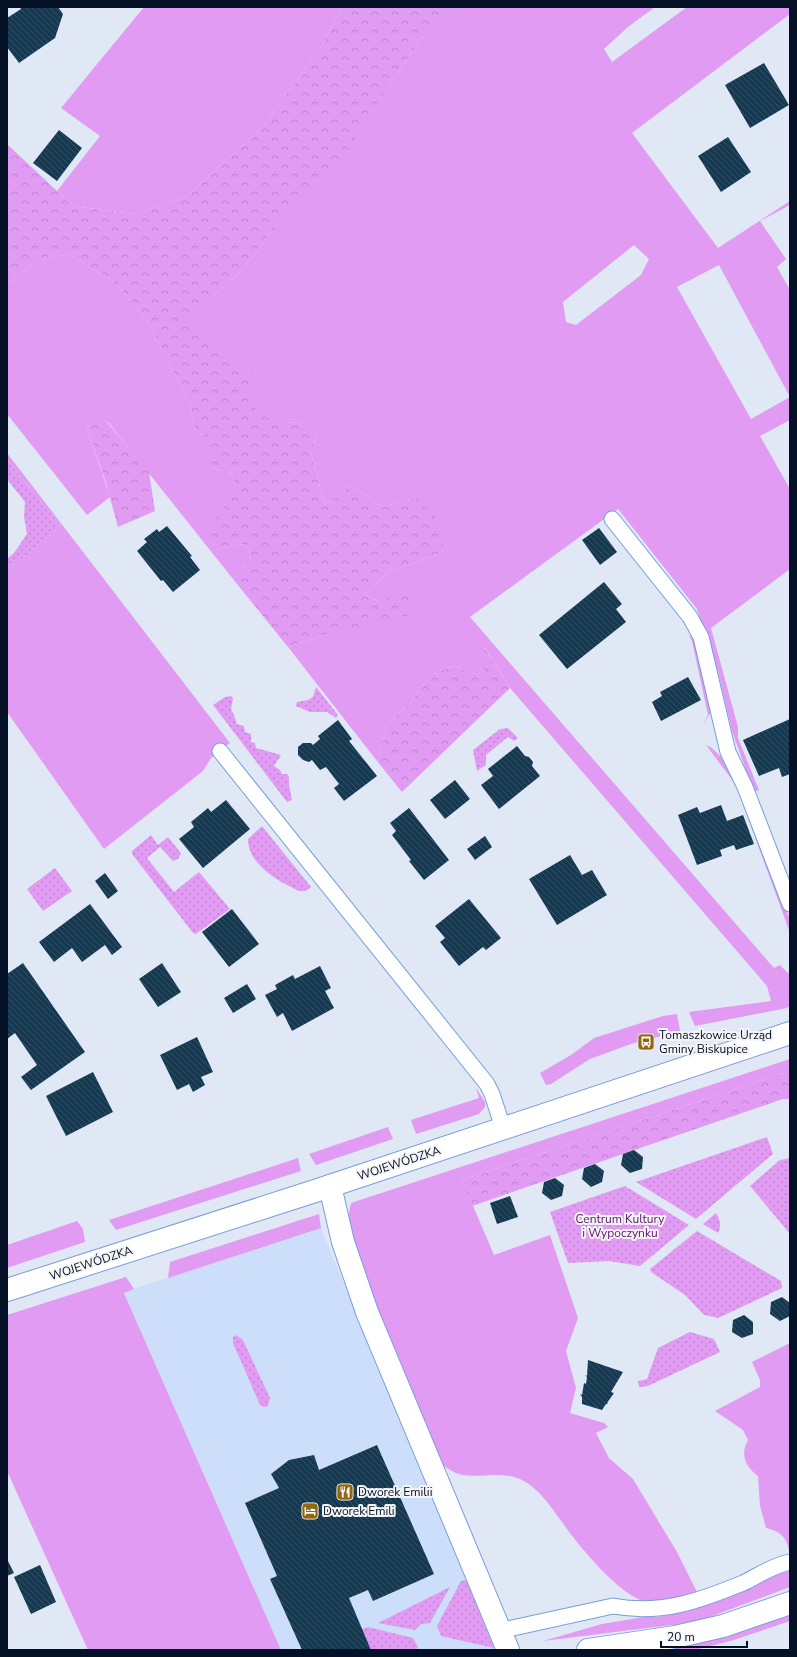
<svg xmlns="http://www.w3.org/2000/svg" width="797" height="1657" font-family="'Nunito Sans',sans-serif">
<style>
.built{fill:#ccdefa}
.green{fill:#e19bf2;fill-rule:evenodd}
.forest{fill:url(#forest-crowns)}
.garden{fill:url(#garden-dots)}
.building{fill:url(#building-back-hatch)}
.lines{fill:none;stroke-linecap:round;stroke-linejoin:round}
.lane-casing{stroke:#789dd9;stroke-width:17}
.street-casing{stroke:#789dd9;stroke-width:24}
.secondary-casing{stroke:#789dd9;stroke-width:24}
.lane{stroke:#fff;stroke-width:15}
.street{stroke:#fff;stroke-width:22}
.secondary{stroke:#fff;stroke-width:22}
.labels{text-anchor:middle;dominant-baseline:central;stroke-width:4;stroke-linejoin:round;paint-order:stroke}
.poi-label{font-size:12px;fill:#041026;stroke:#f5f5f5;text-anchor:start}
.street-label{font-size:12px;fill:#041026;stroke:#f5f5f5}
.park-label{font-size:12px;fill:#5a1469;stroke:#f5f5f5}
</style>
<defs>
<pattern id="forest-crowns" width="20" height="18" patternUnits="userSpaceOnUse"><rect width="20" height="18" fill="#e19bf2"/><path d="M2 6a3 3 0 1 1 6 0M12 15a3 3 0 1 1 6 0" fill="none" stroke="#bf84cf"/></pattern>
<pattern id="garden-dots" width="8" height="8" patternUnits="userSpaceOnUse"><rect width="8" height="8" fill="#e19bf2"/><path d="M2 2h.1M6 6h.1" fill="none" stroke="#bf84cf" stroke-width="1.8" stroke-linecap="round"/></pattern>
<pattern id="building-back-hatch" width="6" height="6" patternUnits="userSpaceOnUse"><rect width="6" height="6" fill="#143951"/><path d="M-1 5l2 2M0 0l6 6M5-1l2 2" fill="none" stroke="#345267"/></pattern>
</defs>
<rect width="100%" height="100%" fill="#e0e8f5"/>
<path class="built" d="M321 1228 438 1512 495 1650H281L124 1292Z"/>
<path class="green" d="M144 7H342L321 47 263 127 185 198 133 214 73 206 57 191 100 136 61 108Z
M452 7H655L628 27 604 49 612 62 687 7H790V14L632 133 718 248 790 201V205L760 221 786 259 777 267 790 290V397L719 265 677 287 751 419 790 397V420L760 436 790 489V569L711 628 738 727V738L759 790 754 792 732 731 718 672 697 609 618 509 470 617 774 968 780 965 790 975V1006L787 1008 695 1026 689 1012 771 1001 767 986 510 688 485 648 484 677 453 666 432 674 409 704 388 724 377 761 288 647 327 634 379 601 364 595 388 572 444 552 417 498 382 507 351 485 325 505 311 454 316 436 310 423 274 422 256 411 187 318 239 273 387 88 422 38ZM634 245 649 259 641 275 576 325 566 322 563 302Z
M68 254 117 284 148 322 190 405 195 431 212 440V468L231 473 237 490 221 547 247 544 251 558 233 579 108 422 94 420 87 428 110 497 87 515 7 414V284L41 259Z
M7 453 230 743 211 758 203 771 104 849 7 712V571L61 526 7 460Z
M689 636H690L697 644 711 712 703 725 708 715 692 641Z
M706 745 712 748 721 757 739 785 790 920V933L736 785Z
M677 1014 680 1031 631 1044 590 1059 551 1084 546 1085 540 1073 571 1055 594 1038 663 1016Z
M790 1059V1071L462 1180 494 1255 550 1235 578 1318 566 1351 576 1388 570 1413 604 1423 608 1427 596 1433 609 1458 633 1479 677 1552 698 1594C680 1598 661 1605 644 1601 619 1595 577 1544 562 1522 550 1506 539 1488 520 1479 502 1471 481 1478 463 1475 452 1473 442 1465 434 1458L401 1378 347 1223 351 1203Z
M476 1088 485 1102V1107L479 1114 416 1134 411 1120 479 1098Z
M388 1127 393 1139 316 1165 309 1154Z
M298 1158 301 1171 116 1230 109 1220Z
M319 1214 321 1228 168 1278 170 1262Z
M77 1221 83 1229 85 1242 7 1268V1245Z
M126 1277 134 1289 124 1293 281 1650H88L7 1471V1315Z
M790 1343V1553C786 1538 783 1532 766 1528L760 1506 758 1476C745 1467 740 1454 748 1440L743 1430 715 1411 760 1387V1380L752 1362Z
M790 1571V1587L696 1622 543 1641 602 1624 644 1617H659L678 1613 739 1592 780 1573Z
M790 1610V1621L734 1640 695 1650H636Z"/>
<path class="forest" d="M342 7H452L422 38 387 88 344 156 288 212 239 273 187 318 255 376 245 395C266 425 276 422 310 423L316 436 311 454 325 505 351 485 382 507 417 498 439 521 444 552 388 572 364 595 379 601 406 589 411 615 327 634 288 647 233 579 251 558 247 544 221 547 202 536 237 490 231 473 212 468V440L195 431 190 405 148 322 117 284 68 254 41 259 7 284V144L73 206 133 214 185 198 263 127 321 47Z
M94 419 107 422 149 472 155 511 118 527 106 483 87 428Z
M484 647 510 688 402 792 377 761 388 724 409 704 432 674 453 666 484 677Z
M790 1071V1099H783L472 1206 462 1180Z"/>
<path class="garden" d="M7 460 61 526 7 571V559L14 553 27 534 24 516 25 502 7 479Z
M316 687 338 715 336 718 327 712H310L296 706 297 702 308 700 313 697Z
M231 696 233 698 231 710C235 715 235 719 237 724L244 726 245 732 251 734V742L255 743 256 748 281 755 274 766 280 770 282 774H287L289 777V785L292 800 287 802 213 705 225 697Z
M508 728 518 738 514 741 508 737 486 755V765L477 771 473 750 500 729Z
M262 826 311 887C309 889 306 891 303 891 299 892 293 888 289 886 271 877 248 861 248 839Z
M151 835 158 845 168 837 180 852 181 854 178 859 173 861 160 847 147 858 174 892 199 872 230 909 196 934 193 933 132 854V851Z
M55 868 72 891 43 911 27 889Z
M767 1137 773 1154 696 1219 636 1182Z
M790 1158V1234L750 1186 780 1160Z
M625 1186 689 1225 640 1266 609 1261 568 1263 550 1212Z
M716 1213C720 1220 722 1226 718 1233L703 1224Z
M697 1231 781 1281 782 1288 718 1318 704 1315 685 1295 651 1272 650 1269Z
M690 1332 714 1339 720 1352 648 1386 639 1387 638 1381 647 1379 658 1348Z
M236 1335 243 1340 270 1398 268 1406 264 1407 260 1405 233 1343V1337Z
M466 1580 494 1648 441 1636 437 1626 461 1581Z
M450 1587 430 1623 421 1624 415 1630 378 1623Z
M368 1627 413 1638 418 1647 416 1650H371L362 1629Z"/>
<path class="building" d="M20 7H58L63 14 55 38 19 63 7 47V18L21 9Z
M764 63 789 105 750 128 725 85Z
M59 130 82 148 57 181 33 163Z
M728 137 751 172 721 192 698 156Z
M167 526 192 556 190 557 200 570 173 592 163 580 161 581 137 551 147 542 144 539 157 529 159 532Z
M599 528 617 552 600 565 582 540Z
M604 582 622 604 616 609 626 622 567 669 539 635Z
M688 677 701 700 661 721 652 702 662 696 660 692Z
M790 719V774L782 777 779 768 759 776 743 740Z
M338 720 352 739 349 741 377 776 344 801 334 788 339 784 326 767 320 770 312 760 309 762 303 760 298 755V747L303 743H311L313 745 320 739 318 736Z
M517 746 525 756 529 757 533 762 532 766 540 776 499 809 481 785 493 776 488 769Z
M455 780 470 799 445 819 430 800Z
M226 800 250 829 203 868 179 839 194 827 191 822 208 808 211 812Z
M721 805 727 821 743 815 754 844 736 850 734 845 720 850 722 856 697 865 678 815 697 807 700 813Z
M409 808 449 860 424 880 409 861 411 860 392 835 396 831 390 823Z
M485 836 492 847 475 860 467 849Z
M570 855 582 875 592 870 607 895 557 925 529 879Z
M105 873 118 891 108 899 95 881Z
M469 899 501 938 486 950 483 947 459 966 440 942 445 938 435 926Z
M90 904 122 947 112 955 105 945 82 962 72 948 54 962 39 942Z
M232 909 259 944 229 967 202 932Z
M23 963 85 1052 31 1090 21 1077 37 1065 15 1033 7 1039V974Z
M162 963 181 992 158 1007 139 979Z
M320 966 331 988 325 991 334 1008 292 1031 283 1013 277 1017 265 995 277 989 275 985 293 975 295 979Z
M247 984 256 999 233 1013 224 998Z
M197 1037 213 1072 201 1077 205 1085 193 1092 189 1084 177 1090 160 1055Z
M93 1072 113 1112 66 1136 46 1096Z
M634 1150 643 1157 642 1169 630 1173 621 1165 623 1154Z
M595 1164 604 1171 602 1182 591 1187 582 1179 584 1168Z
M555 1178 564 1185 562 1196 551 1200 542 1193 544 1182Z
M510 1196 518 1217 497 1224 490 1203Z
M782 1297 790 1303V1316L780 1321 770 1314 771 1302Z
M744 1315 753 1322V1334L742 1338 732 1332 733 1320Z
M588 1360 623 1372 611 1392 614 1393 607 1403 608 1404H606L602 1410 582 1404V1397L580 1394 582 1395 584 1383 586 1384 587 1377 585 1375 587 1376Z
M377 1445 434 1574 373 1601 368 1590 349 1598 371 1650H302L270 1579 277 1576 245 1503 279 1488 271 1474 289 1460 314 1455 319 1470Z
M7 1559 14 1573 7 1576Z
M40 1565 56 1602 31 1614 14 1577Z"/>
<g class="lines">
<g class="lane-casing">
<path id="lane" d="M612 519 690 617 701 637 728 752 745 787 790 904
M220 751 487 1084 492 1094 503 1128
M499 1631 613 1606C661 1615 699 1601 743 1583 758 1576 773 1565 790 1562"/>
</g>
<g class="street-casing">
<path id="street" d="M330 1186 343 1242 367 1312 508 1650
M588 1650 675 1637 723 1626 790 1603"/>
</g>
<g class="secondary-casing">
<path id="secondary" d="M7 1290 315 1191 790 1033"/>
</g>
<use href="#lane" class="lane"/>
<use href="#street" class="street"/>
<use href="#secondary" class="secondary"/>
</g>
<defs>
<g id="bus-square" transform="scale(0.9)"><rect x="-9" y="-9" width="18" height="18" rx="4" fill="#916811" stroke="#f5f5f5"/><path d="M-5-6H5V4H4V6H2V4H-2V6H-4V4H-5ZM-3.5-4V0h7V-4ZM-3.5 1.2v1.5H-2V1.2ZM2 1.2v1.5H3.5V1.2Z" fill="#fff"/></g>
<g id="restaurant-square" transform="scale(0.9)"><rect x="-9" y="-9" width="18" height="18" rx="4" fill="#916811" stroke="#f5f5f5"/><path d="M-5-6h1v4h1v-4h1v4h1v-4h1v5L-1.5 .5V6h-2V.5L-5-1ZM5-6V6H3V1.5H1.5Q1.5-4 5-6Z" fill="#fff"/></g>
<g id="hotel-square" transform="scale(0.9)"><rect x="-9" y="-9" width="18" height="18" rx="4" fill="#916811" stroke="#f5f5f5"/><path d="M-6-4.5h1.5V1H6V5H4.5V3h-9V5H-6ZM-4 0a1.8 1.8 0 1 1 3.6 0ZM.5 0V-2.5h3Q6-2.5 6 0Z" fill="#fff"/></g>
</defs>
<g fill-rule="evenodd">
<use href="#bus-square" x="646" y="1042"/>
<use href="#restaurant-square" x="345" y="1492"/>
<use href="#hotel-square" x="310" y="1511"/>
</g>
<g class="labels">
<g class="poi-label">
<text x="659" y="1035">Tomaszkowice Urząd<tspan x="659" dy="14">Gminy Biskupice</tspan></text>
<text x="358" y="1492">Dworek Emilii</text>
<text x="323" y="1511">Dworek Emili</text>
</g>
<g class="street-label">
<text transform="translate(399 1163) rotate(-18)">WOJEWÓDZKA</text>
<text transform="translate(91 1263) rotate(-18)">WOJEWÓDZKA</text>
</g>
<g class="park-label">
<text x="620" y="1219">Centrum Kultury<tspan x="620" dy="14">i Wypoczynku</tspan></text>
</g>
</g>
<rect width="797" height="1657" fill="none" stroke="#041026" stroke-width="16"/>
<path d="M661 1641v6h86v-6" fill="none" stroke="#041026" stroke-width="2"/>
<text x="667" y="1641" font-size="12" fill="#041026" stroke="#f5f5f5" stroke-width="3" paint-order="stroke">20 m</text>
</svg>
